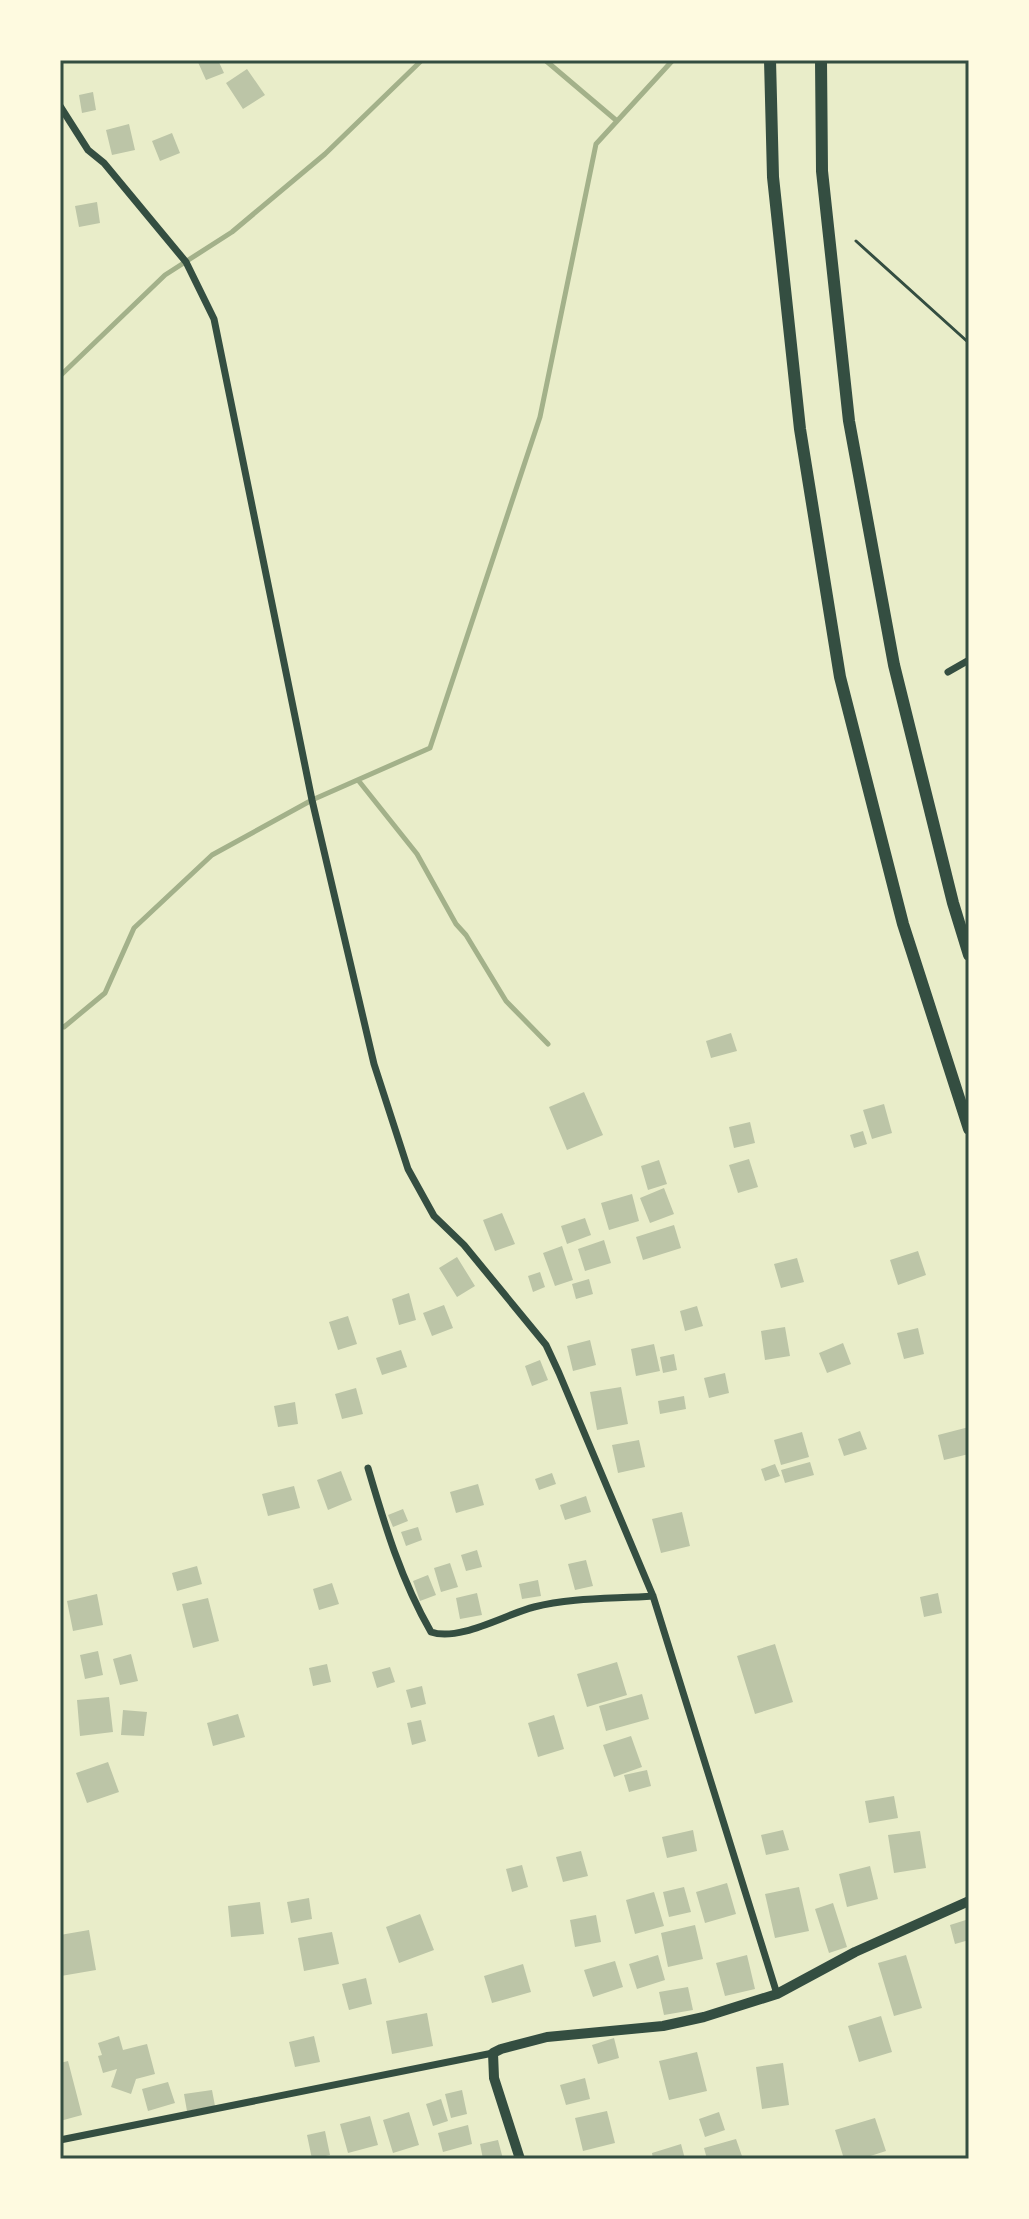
<svg xmlns="http://www.w3.org/2000/svg" width="1029" height="2219" font-family="Merriweather,serif">
<style>
.lines{fill:none;stroke-linecap:round;stroke-linejoin:round}
.stream{stroke:#a3b18a;stroke-width:5}
.building{fill:#bcc5a7}
.path{stroke:#344e41;stroke-width:3}
.minor{stroke:#344e41;stroke-width:7}
.secondary{stroke:#344e41;stroke-width:10}
.trunk{stroke:#344e41;stroke-width:12}
.neatline{fill:none;stroke:#344e41;stroke-width:3}
</style>
<rect width="100%" height="100%" fill="#e9edc9"/>
<g class="lines">
<path class="stream" d="M545 60 617 121
M60 376 165 275 232 232 325 154 422 60
M358 780 417 854 456 924 466 935 506 1001 548 1044
M60 1025 64 1027 105 993 134 928 212 855 312 800 430 748 540 417 596 144 673 60"/>
</g>
<path class="building" d="M197 60H218L224 73 206 80Z
M247 69 265 95 243 109 226 83Z
M93 92 96 110 82 113 79 95Z
M129 124 135 150 112 155 106 130Z
M172 133 180 153 160 161 152 141Z
M97 202 100 223 79 227 75 206Z
M731 1033 737 1051 711 1058 706 1041Z
M584 1092 603 1135 567 1150 549 1107Z
M884 1104 892 1133 872 1139 863 1110Z
M750 1122 755 1143 734 1148 729 1127Z
M863 1131 867 1144 854 1148 850 1135Z
M749 1159 758 1187 738 1193 729 1165Z
M659 1160 667 1184 648 1190 641 1166Z
M664 1188 674 1214 650 1223 640 1198Z
M632 1194 639 1221 609 1230 601 1203Z
M502 1213 515 1244 495 1251 483 1220Z
M585 1218 591 1235 567 1244 561 1226Z
M674 1225 681 1248 643 1260 636 1237Z
M604 1240 611 1263 585 1271 578 1249Z
M562 1246 573 1280 555 1286 543 1253Z
M918 1251 926 1275 898 1285 890 1260Z
M457 1257 475 1286 457 1297 439 1268Z
M797 1258 804 1282 781 1288 774 1264Z
M540 1272 545 1287 533 1292 528 1276Z
M589 1279 593 1294 576 1299 572 1284Z
M409 1293 416 1320 399 1325 392 1299Z
M444 1305 453 1328 432 1336 423 1313Z
M697 1306 703 1326 685 1331 680 1311Z
M348 1316 357 1344 338 1350 329 1322Z
M785 1327 790 1356 765 1360 761 1331Z
M918 1328 924 1354 904 1359 897 1333Z
M590 1340 596 1365 573 1371 567 1346Z
M843 1343 851 1364 827 1373 819 1353Z
M654 1344 660 1371 636 1376 631 1349Z
M401 1350 407 1367 382 1375 376 1358Z
M674 1354 677 1370 663 1373 660 1357Z
M540 1360 548 1380 532 1386 525 1366Z
M725 1373 729 1393 709 1398 704 1378Z
M621 1387 628 1424 597 1430 590 1392Z
M356 1388 363 1414 342 1419 335 1394Z
M684 1396 686 1409 660 1414 658 1401Z
M295 1402 298 1424 278 1427 274 1406Z
M969 1427V1454L944 1460 938 1435Z
M860 1431 867 1449 844 1456 838 1439Z
M802 1432 809 1457 781 1465 774 1440Z
M639 1440 645 1467 618 1473 612 1445Z
M810 1462 814 1475 785 1483 781 1470Z
M775 1464 780 1476 765 1481 761 1469Z
M341 1471 352 1500 328 1510 317 1480Z
M552 1473 556 1484 539 1490 535 1479Z
M478 1484 484 1505 456 1513 450 1492Z
M294 1486 300 1508 268 1516 262 1494Z
M586 1496 591 1512 565 1520 560 1505Z
M403 1509 408 1521 393 1527 388 1515Z
M682 1512 690 1546 661 1553 652 1519Z
M418 1527 422 1540 406 1546 401 1532Z
M477 1550 482 1567 466 1571 461 1555Z
M586 1560 593 1586 575 1590 568 1564Z
M450 1563 458 1587 441 1592 434 1568Z
M197 1566 202 1584 177 1591 172 1573Z
M428 1575 436 1595 420 1601 413 1581Z
M538 1580 541 1596 522 1599 519 1584Z
M332 1583 339 1604 319 1610 313 1589Z
M477 1593 482 1615 460 1619 456 1598Z
M938 1593 942 1613 924 1617 920 1597Z
M97 1594 103 1625 73 1631 67 1601Z
M208 1598 219 1641 193 1648 182 1604Z
M775 1644 793 1702 755 1714 737 1656Z
M98 1651 103 1675 85 1679 80 1655Z
M131 1654 138 1681 120 1685 113 1659Z
M617 1662 627 1695 587 1707 577 1674Z
M327 1664 331 1682 313 1686 309 1668Z
M390 1667 395 1682 377 1688 372 1672Z
M422 1686 426 1704 411 1708 406 1690Z
M642 1694 649 1719 606 1731 599 1706Z
M109 1697 113 1732 80 1736 77 1700Z
M123 1710 147 1712 144 1736 121 1735Z
M238 1714 245 1737 213 1746 207 1723Z
M554 1715 564 1749 538 1757 528 1723Z
M421 1720 426 1741 412 1745 407 1723Z
M631 1736 642 1767 614 1777 603 1745Z
M108 1762 119 1792 87 1803 76 1773Z
M647 1770 651 1786 629 1792 624 1775Z
M894 1796 898 1818 869 1823 865 1801Z
M693 1830 697 1851 667 1858 662 1837Z
M783 1830 789 1850 766 1855 761 1835Z
M920 1831 926 1868 894 1873 888 1835Z
M581 1851 588 1876 563 1882 556 1857Z
M522 1865 528 1887 512 1892 506 1869Z
M870 1866 878 1899 847 1907 839 1874Z
M727 1883 736 1914 705 1923 696 1892Z
M684 1887 691 1912 669 1917 663 1892Z
M799 1887 809 1931 775 1938 765 1894Z
M654 1892 664 1926 635 1934 626 1900Z
M309 1898 312 1919 291 1923 287 1902Z
M260 1902 264 1934 231 1937 228 1906Z
M833 1903 847 1947 829 1953 815 1909Z
M420 1914 434 1950 399 1963 386 1927Z
M596 1915 601 1942 575 1947 570 1920Z
M969 1919V1940L955 1944 950 1925Z
M695 1925 703 1959 668 1967 661 1933Z
M89 1930 96 1970 61 1976 60 1935Z
M332 1932 339 1964 304 1971 298 1938Z
M658 1955 665 1980 637 1989 629 1964Z
M747 1955 755 1989 725 1996 716 1963Z
M906 1955 922 2008 894 2016 878 1963Z
M615 1961 623 1987 593 1997 584 1970Z
M523 1964 531 1992 492 2003 484 1976Z
M366 1978 372 2004 349 2010 342 1984Z
M688 1987 693 2010 664 2015 659 1992Z
M427 2013 433 2046 392 2054 386 2021Z
M881 2016 892 2052 859 2062 848 2026Z
M119 2036 123 2050 147 2044 155 2074 136 2079 131 2094 111 2087 117 2069 103 2073 98 2056 102 2055 98 2043Z
M314 2036 320 2062 295 2067 289 2042Z
M614 2038 619 2058 598 2064 592 2045Z
M697 2052 707 2091 669 2100 659 2061Z
M68 2061 82 2115 60 2121V2063Z
M783 2063 789 2105 762 2109 756 2067Z
M585 2078 590 2099 566 2105 560 2085Z
M168 2082 175 2103 148 2111 142 2089Z
M212 2090 215 2106 187 2111 184 2094Z
M462 2090 467 2114 451 2118 445 2094Z
M441 2099 448 2121 433 2126 426 2104Z
M607 2111 615 2143 583 2151 575 2118Z
M409 2112 419 2145 393 2153 383 2120Z
M719 2112 725 2130 705 2137 699 2119Z
M370 2116 378 2145 348 2153 340 2124Z
M875 2118 886 2151 861 2159H844L835 2130Z
M468 2125 472 2144 443 2152 438 2133Z
M325 2131 330 2155 312 2159 307 2135Z
M736 2139 743 2159H707L704 2148Z
M498 2140 503 2159H483L480 2144Z
M681 2144 685 2159H653L652 2153Z"/>
<g class="lines">
<path class="path" d="M856 241 969 343"/>
<path class="minor" d="M60 106 88 150 104 163 186 262 214 319 312 800 374 1064 408 1169 434 1216 464 1245 546 1345 559 1373 653 1596 777 1994
M948 672 969 660
M368 1468C385 1526 401 1580 431 1632 459 1642 506 1614 534 1607 572 1597 614 1599 653 1596
M60 2140 493 2053"/>
<path class="secondary" d="M520 2159 494 2078 493 2053 501 2049 547 2037 663 2026 704 2017 777 1994 855 1952 969 1901"/>
<path class="trunk" d="M770 60 773 177 800 429 840 677 903 924 969 1129
M821 60 822 171 849 421 894 665 953 903 969 955"/>
</g>
<rect width="1029" height="2219" fill="none" stroke="#fefae0" stroke-width="124"/>
<rect x="62" y="62" width="905" height="2095" class="neatline"/>
</svg>
